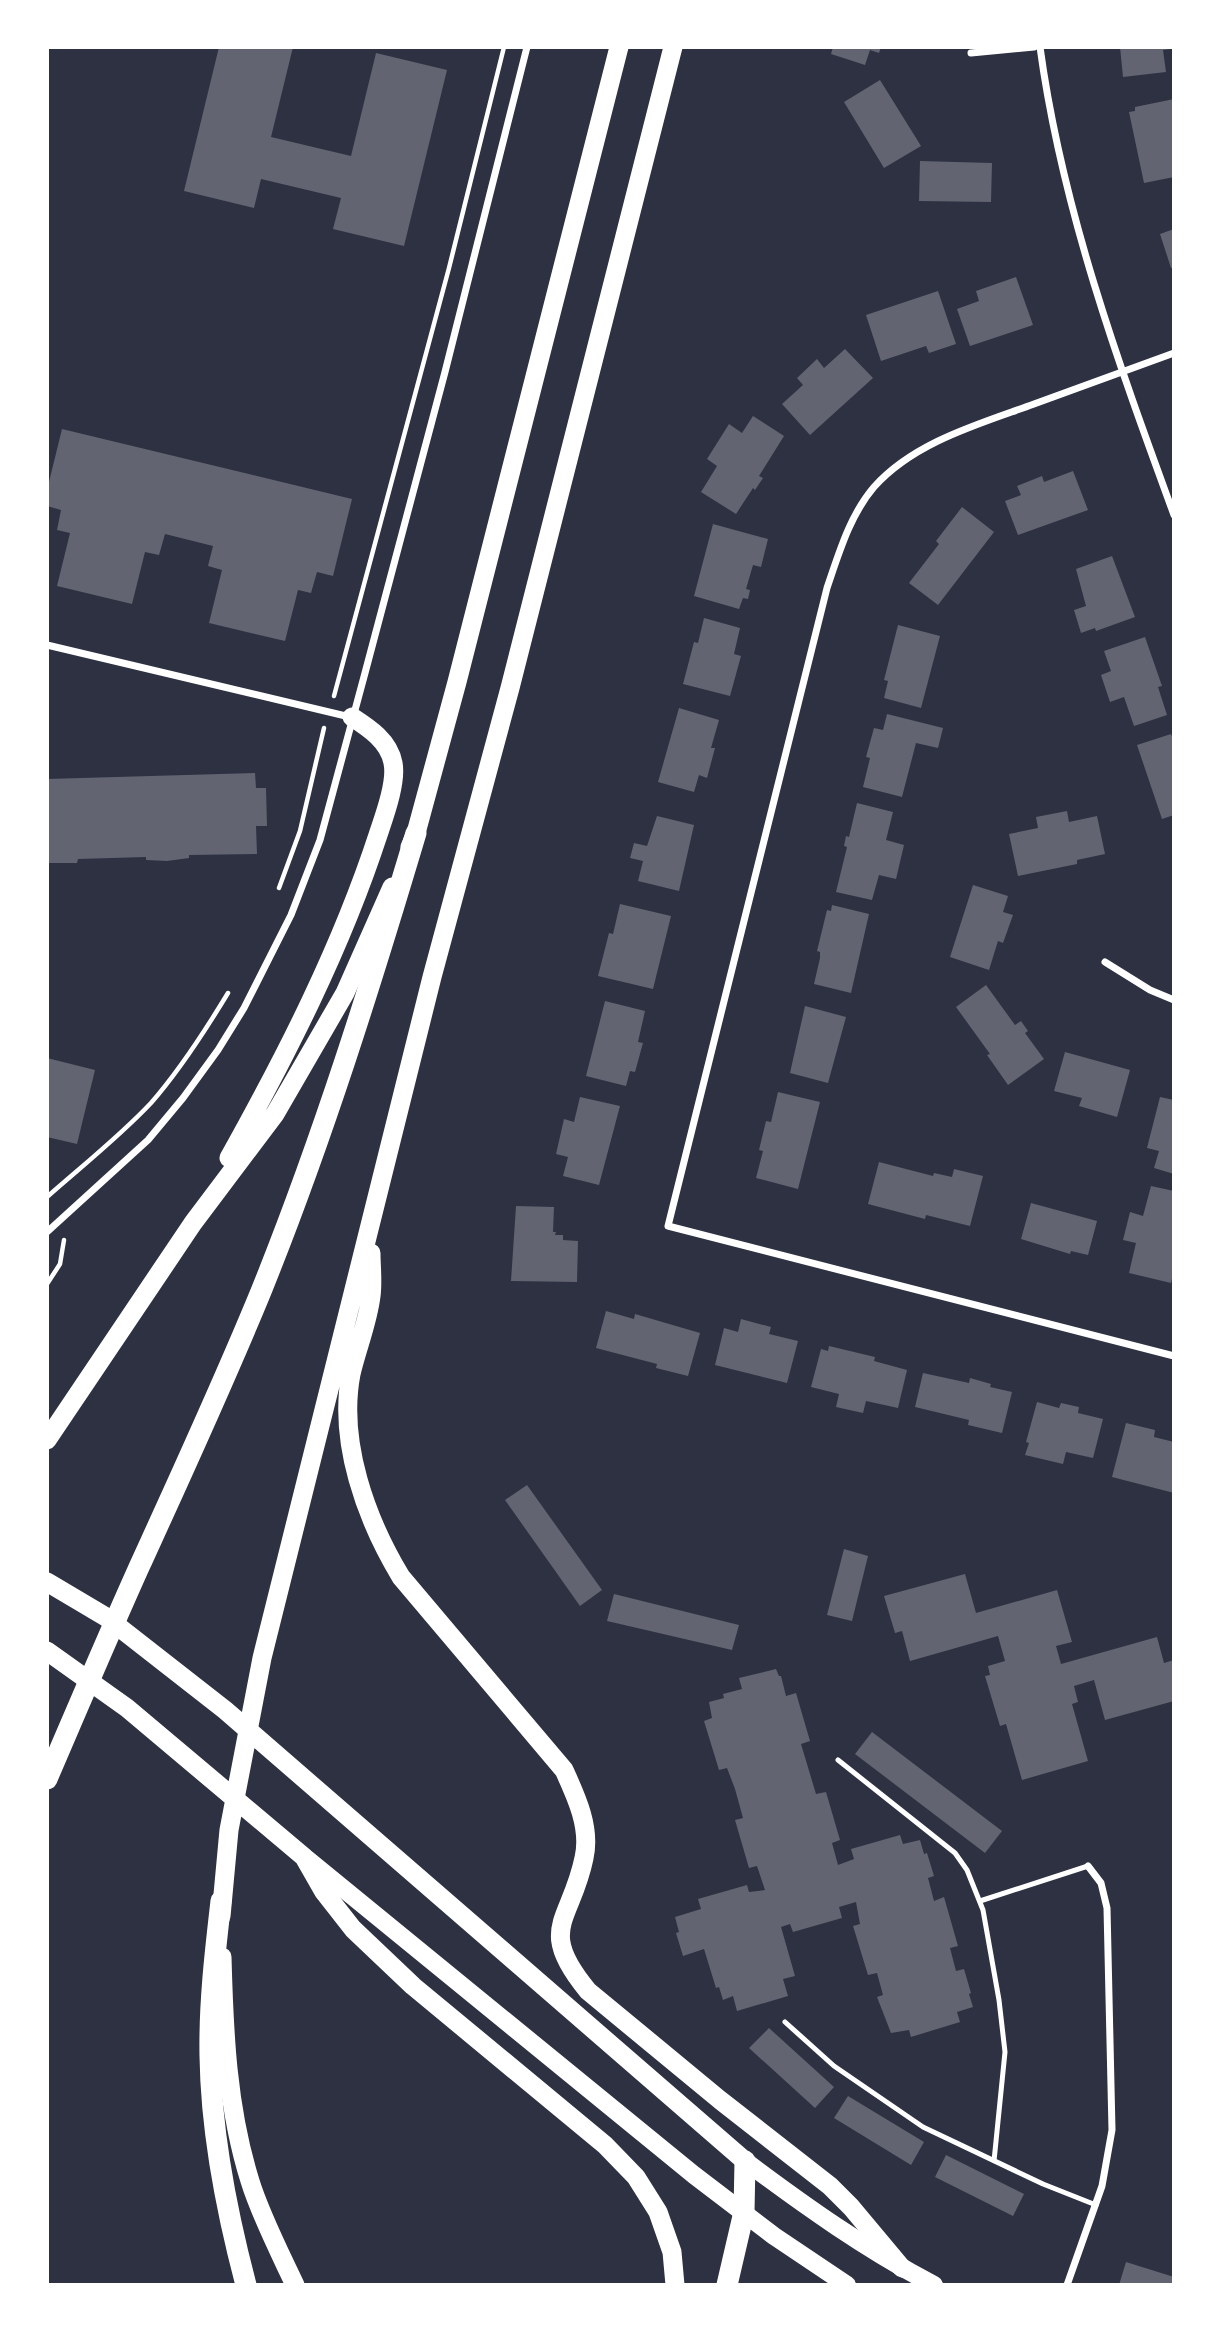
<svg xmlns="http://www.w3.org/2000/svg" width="1221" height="2332" font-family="Montserrat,sans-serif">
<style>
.building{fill:#626471}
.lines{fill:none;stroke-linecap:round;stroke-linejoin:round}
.path{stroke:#fff;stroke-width:4.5}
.service{stroke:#fff;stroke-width:5}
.minor{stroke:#fff;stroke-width:7}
.primary{stroke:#fff;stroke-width:18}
.trunk{stroke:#fff;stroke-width:19}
.motorway{stroke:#fff;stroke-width:21}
</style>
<rect width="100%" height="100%" fill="#2d3142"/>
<path class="building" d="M219 47H293L271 137 351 156 376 53 447 70 404 246 333 229 341 198 261 179 254 208 184 191Z
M833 47H881L879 53 870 50 865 65 831 54Z
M1120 47H1171V49L1163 50 1166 72 1123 77Z
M880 80 921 146 884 168 844 102Z
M1174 99V177L1144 183 1129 112 1135 111V107Z
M920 161 992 163 991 202 919 201Z
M1174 229V267L1171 268 1160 234Z
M1016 277 1033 325 970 346 957 309 979 301 976 291Z
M938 291 956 344 929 353 926 346 881 361 866 315Z
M845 349 873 378 810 435 782 404 803 385 797 378 817 359 824 368Z
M753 416 784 436 759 476 763 478 755 490 753 488 736 514 701 492 717 466 707 459 729 424 742 433Z
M62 429 352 499 333 576 317 572 311 593 298 590 285 641 209 623 222 570 208 566 213 546 165 534 159 555 145 552 132 604 57 586 70 533 57 530 61 510 47 506V490Z
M1073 471 1088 510 1018 535 1005 501 1021 495 1017 486 1042 476 1044 482Z
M962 507 994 532 938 605 909 583 939 544 936 541Z
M713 524 768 539 761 567 753 565 746 589 750 590 748 599 743 598 739 609 694 596Z
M1112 556 1135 617 1096 631 1095 628 1081 633 1074 610 1086 606 1076 569Z
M704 618 740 628 734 654 741 656 730 696 683 684 694 642 698 643Z
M898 625 940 636 921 708 884 698 888 681 884 680Z
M1145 637 1162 686 1158 687 1167 715 1134 726 1124 697 1110 702 1101 675 1111 671 1104 651Z
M679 708 719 720 711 748H715L707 778 699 775 694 792 658 782Z
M887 714 943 728 938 748 916 743 902 797 863 787 870 758 866 757 874 728 883 730Z
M1171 734 1174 742V815L1162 819 1137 745Z
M255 773 256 788H266L267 826H256L257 854 189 855V858L167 861 146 860V857L78 859 77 863H47V779Z
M857 803 893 812 886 840 904 845 896 879 879 875 872 900 836 892 847 847 844 846 846 836 849 837Z
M1067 811 1069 822 1097 816 1105 854 1077 860V864L1018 876 1009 834 1038 828 1036 817Z
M657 816 694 825 679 891 638 881 643 861 630 858 634 843 647 846Z
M973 885 1008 896 1003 912 1013 915 1003 943 998 941 989 970 950 957Z
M620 904 671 916 653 989 598 976 609 933 613 934Z
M832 905 869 914 851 993 814 984 820 958V952L817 951 827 910 831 911Z
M986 985 1015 1025 1021 1021 1028 1031 1025 1033 1044 1059 1008 1085 987 1055 990 1054 956 1007Z
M605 1001 645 1011 638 1042 643 1043 635 1072 630 1071 626 1086 586 1076Z
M805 1006 846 1017 828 1083 790 1073Z
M1065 1052 1130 1070 1117 1117 1079 1106 1082 1098 1054 1091Z
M47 1058 95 1070 77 1144 47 1137Z
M778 1092 820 1102 798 1189 756 1178 763 1151 759 1150 766 1121 771 1122Z
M580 1097 620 1106 599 1185 563 1176 568 1157 556 1154 564 1119 574 1122Z
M1160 1097 1174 1100V1174L1154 1168 1159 1151 1147 1148Z
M879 1162 933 1176 934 1173 952 1177 954 1169 983 1176 970 1226 926 1215 925 1219 868 1204Z
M1151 1186 1174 1191V1270L1171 1283 1129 1273 1136 1243 1123 1240 1130 1212 1143 1216Z
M1031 1203 1097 1221 1088 1255 1071 1251 1070 1254 1021 1239Z
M516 1206 554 1207 553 1232H556L555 1235H563V1240L578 1241 577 1282 511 1281Z
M606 1311 634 1319 635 1314 700 1333 688 1376 656 1368 657 1364 596 1348Z
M741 1319 771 1327 769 1334 798 1341 787 1383 715 1365 724 1328 738 1332Z
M829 1346 875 1357 874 1361 907 1370 898 1408 866 1401 863 1413 836 1407 839 1394 811 1387 821 1349 828 1351Z
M923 1373 969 1383 970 1378 991 1384 990 1387 1012 1392 1002 1433 968 1425 969 1420 915 1407Z
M1037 1402 1059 1408 1061 1403 1079 1407 1078 1413 1103 1419 1093 1458 1066 1452 1063 1464 1025 1455 1029 1443 1026 1442Z
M1126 1423 1155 1430 1154 1437 1174 1442V1493L1112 1477Z
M527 1485 602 1590 580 1606 505 1500Z
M844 1549 868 1556 852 1621 827 1615Z
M965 1574 976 1613 1057 1590 1072 1642 1056 1646 1061 1664 1157 1637 1164 1663 1174 1660V1701L1105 1720 1094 1680 1074 1686 1078 1702 1072 1704 1088 1761 1022 1780 1006 1724 1000 1726 985 1676 990 1675 988 1666 1005 1661 998 1636 910 1661 902 1631 895 1633 884 1596Z
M614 1594 739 1625 732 1650 607 1621Z
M776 1669 779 1676H781L786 1696 796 1693 810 1741 801 1744 816 1794 826 1792 840 1840 832 1843 838 1865 854 1859 851 1849 900 1835 903 1844 920 1840 924 1854 927 1853 934 1876 928 1878 934 1901 944 1897 958 1946 950 1948 956 1971 964 1969 971 1993 969 1994 973 2007 957 2012 960 2022 911 2037 909 2030 891 2033 877 1997 883 1995 877 1973 868 1975 853 1926 860 1924 856 1902 839 1907 842 1918 793 1932 790 1924 781 1927 795 1976 783 1979 788 1996 737 2011 733 1996 723 2000 719 1987 716 1988 704 1949 683 1956 676 1933 679 1932 675 1917 701 1909 698 1899 747 1885 749 1892 765 1890 757 1866 749 1868 735 1820 743 1818 735 1789 727 1768 719 1770 704 1721 712 1718 709 1702 724 1698 723 1694 742 1689 739 1678Z
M872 1732 1002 1831 985 1853 855 1754Z
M769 2028 834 2087 815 2108 749 2048Z
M848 2096 924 2142 911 2165 834 2118Z
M946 2155 1024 2194 1013 2216 935 2177Z
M1126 2262 1174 2277V2285H1119Z"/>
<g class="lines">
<path class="path" d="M334 696 449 268 504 47
M279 888 300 831 324 728
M47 1197C82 1166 119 1137 151 1103 180 1070 205 1031 228 993
M47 1284 60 1264 64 1240"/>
<path class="service" d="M838 1760 955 1853 967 1870 983 1910 999 2000 1005 2052 994 2161
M980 1901 1088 1866
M785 2022 834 2066 923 2127 1043 2184 1096 2205"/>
<path class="minor" d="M1040 47C1062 209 1118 362 1174 515
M971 53 1034 47
M1174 353C1127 370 1080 387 1034 404 979 424 914 442 874 487 850 515 839 553 827 588L668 1226 1174 1356
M47 645 350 717
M1105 962 1150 990 1174 1000
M47 1232 148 1140 183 1098 218 1050 244 1008 291 915 320 840 365 673 445 372 527 47
M1067 2285 1102 2186 1112 2130 1107 1908 1101 1883 1088 1866"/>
<path class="primary" d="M307 1859 694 2175 774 2236 847 2285
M745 2161C805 2206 867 2250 934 2285"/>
<path class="trunk" d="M410 847 416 833 457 682 619 47
M229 1158C287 1054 341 948 378 835 384 817 397 782 393 763 389 741 369 728 352 717
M371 1253C371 1267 373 1282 371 1296 368 1322 357 1348 351 1374 338 1442 366 1519 401 1577L564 1770C576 1796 591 1828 584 1858 571 1922 536 1928 588 1991L720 2100 830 2186 851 2207 902 2268
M47 1440 193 1223 275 1114 345 993 392 887
M47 1582 106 1617 225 1710 745 2161
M47 1651 127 1708 304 1857 324 1892 353 1929 413 1986 605 2145 636 2177 658 2212 672 2252 675 2285
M221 1916 229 1830 262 1658 432 977 510 688 673 47
M222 1957C224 2032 227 2108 250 2181 260 2214 280 2253 295 2285"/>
<path class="motorway" d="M47 1779C78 1707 108 1636 140 1565 182 1473 224 1382 262 1289 322 1140 370 987 416 833
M221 1901C215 1953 209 2004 210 2056 211 2130 227 2213 246 2285
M727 2285 744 2212 745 2161"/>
</g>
<rect width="1221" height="2332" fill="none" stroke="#ffffff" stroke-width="98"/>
</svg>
